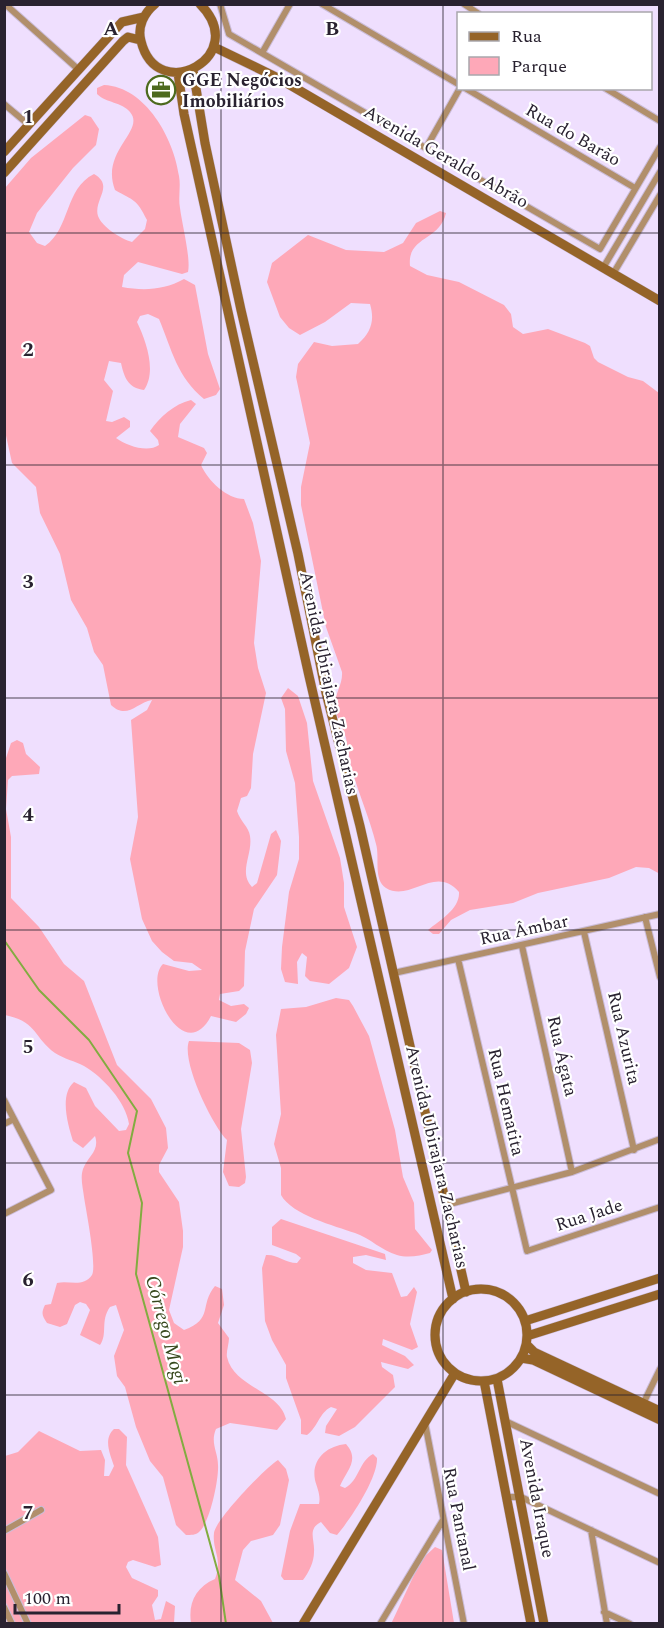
<svg xmlns="http://www.w3.org/2000/svg" width="664" height="1628" font-family="Spectral,serif">
<style>
.green{fill:#fea8b8}
.lines{fill:none;stroke-linecap:round;stroke-linejoin:round}
.stream{stroke:#82ac40;stroke-width:2}
.street-casing{stroke:#cbbdd9;stroke-width:8}
.secondary-casing{stroke:#cbbdd9;stroke-width:10}
.street{stroke:#b18f6b;stroke-width:6}
.secondary{stroke:#956428;stroke-width:9}
.grid{fill:none;stroke:#292230;stroke-width:1.5;stroke-opacity:0.55}
.labels{text-anchor:middle;dominant-baseline:central;stroke-width:4.5;stroke-linejoin:round;paint-order:stroke}
.poi-label{font-size:18px;font-weight:bold;fill:#292230;stroke:#fff;text-anchor:start}
.street-label{font-size:18px;fill:#292230;stroke:#fff}
.water-label{font-size:20px;font-style:italic;fill:#37481d;stroke:#fff}
.grid-label{font-size:20px;text-anchor:middle;font-weight:bold;fill:#292230;stroke:#fff;stroke-width:4.5;stroke-linejoin:round;paint-order:stroke}
</style>
<rect width="100%" height="100%" fill="#efdffe"/>
<path class="green" d="M104 85C146 87 174 139 179 176 181 187 178 197 180 208 182 224 191 259 188 272L182 274 138 262 124 275 122 287C144 291 164 290 184 279L195 285 208 354 220 389 216 395 204 399C177 377 172 350 159 319L148 314 140 316 137 322C146 341 157 371 144 390 128 388 124 377 121 363L109 361 104 380 113 391 106 421 112 422 124 417 130 421V427L116 438C127 446 148 453 159 445L158 440 150 431C160 417 174 404 191 400L196 404 180 424 178 437 204 448 207 453 201 465C208 481 227 499 244 499L253 523 261 561 254 643 258 668 266 693 253 754 251 788 247 796 241 798 237 811C240 821 249 827 250 836 253 855 238 872 252 887L257 883 271 834 276 830 281 841 277 875 254 909 245 951 244 986 239 991 220 994 219 1000 231 1006 244 1004 249 1008 246 1014 236 1022 211 1016C184 1068 142 984 163 964L189 971 202 970 192 963 174 961 162 952 152 941 142 919 130 859 138 817 131 720 147 710 152 700C136 703 127 720 111 705L103 665 94 652 87 628 71 600 60 554 40 513 36 487 12 463 5 431V188L31 158 85 115 91 117 99 129 96 145 73 168 37 213 29 232 37 243 45 246C71 228 64 189 94 174 115 186 93 200 98 216 102 227 121 239 132 242L145 229 147 220C136 198 134 201 115 190 100 151 146 131 130 112 122 102 106 103 97 94V88Z
M440 211 446 213C440 241 407 236 410 266L427 275 459 282 504 305 511 314 513 327 523 334 548 329 585 343 590 346 594 358 598 362 628 377 643 381 659 393 660 874 649 868 636 867 609 878 538 893 513 903 470 910 451 920 439 934H433L428 930C440 920 460 909 459 892 435 864 410 903 386 888 373 880 380 857 376 844 370 819 359 795 352 770 349 759 348 749 346 738 343 728 337 718 335 707 334 694 343 685 342 672L326 627 301 505V487L310 443 296 377 298 364 314 342 332 346 358 344C371 332 375 321 370 304L351 303 325 322 300 335 289 328 280 317 267 282 272 263 308 235 346 250 384 252 403 243 416 223Z
M288 688 298 696 307 723 313 781 340 858 344 883V907L357 947 349 968 329 984 310 981 305 976 307 957 302 953 297 962 298 984 285 982 281 969 282 947 289 892 299 859V837L295 783 286 751 285 709 281 698Z
M17 740 23 743 26 754 40 767 39 774 12 776 8 780 6 809 11 837V898L39 927 64 964 84 981 117 1065 151 1099 166 1128 168 1148 159 1165V1172L179 1202 183 1231V1247L169 1310 174 1323 184 1330C214 1319 199 1305 215 1286L222 1289 224 1305 218 1323 229 1338C229 1344 226 1352 227 1357 234 1388 279 1390 286 1419L277 1430 230 1423 216 1429C210 1443 218 1452 218 1465 219 1479 210 1523 199 1532 196 1535 191 1535 186 1535L176 1525 163 1477 150 1461 136 1427 125 1387 117 1376 114 1356 124 1330 116 1305 110 1307C100 1321 108 1334 100 1345L80 1335 90 1310 86 1304 80 1302 75 1305 67 1324 60 1327 47 1323C42 1316 41 1313 45 1305L51 1304 57 1283C69 1280 83 1288 92 1275 97 1266 86 1210 84 1197 83 1188 80 1178 83 1169 88 1156 100 1151 95 1136L83 1148 73 1141C68 1125 59 1095 74 1082L86 1088 95 1106 119 1131 126 1130 129 1124C126 1102 103 1077 84 1066 75 1061 64 1059 55 1053 33 1037 38 1022 5 1015L4 764 11 743Z
M336 998 349 1000 353 1006 369 1036 395 1130 403 1177 414 1203 415 1229 432 1250 430 1253C420 1256 407 1258 397 1255 382 1251 370 1238 355 1233 335 1226 292 1215 281 1195V1168L274 1144 281 1114 276 1035 281 1009 306 1007Z
M189 1041 239 1043 250 1050 252 1063 241 1129 246 1177 245 1183 239 1187 229 1186 223 1172 227 1140C212 1125 181 1061 189 1041Z
M281 1219 385 1254 386 1260 366 1255 353 1257V1263L366 1270 392 1273 401 1297 407 1296 414 1287 417 1292 410 1324 418 1347 412 1350 383 1339 382 1345 405 1356 414 1365 408 1369 381 1362 382 1367 393 1375 395 1387 355 1427 339 1436 325 1433 326 1426 337 1409 331 1407C319 1413 318 1427 307 1435L301 1434V1420L286 1378V1365L272 1340 265 1321 262 1268 266 1255C277 1254 285 1263 297 1263L301 1258 296 1254 272 1245V1227Z
M114 1429H119L127 1437 126 1465 158 1537 161 1565 155 1567 133 1560 128 1562 126 1567 132 1578 158 1590V1596L152 1605 155 1620 161 1619 166 1601 175 1606 174 1623 5 1624V1456L18 1452 39 1431 80 1451 101 1450 105 1460 104 1476H109L114 1466C110 1454 103 1439 114 1429Z
M346 1444C360 1460 347 1470 340 1486L345 1488C359 1481 359 1461 373 1454L377 1458C378 1478 350 1520 337 1535L330 1533 321 1522C307 1529 315 1540 314 1552 314 1562 309 1572 303 1580H284L281 1576 290 1531 300 1504H319C321 1495 317 1488 315 1480 311 1459 327 1446 346 1444Z
M278 1460 286 1469 289 1480 280 1525 273 1535 251 1541 243 1550 235 1580 261 1601 273 1623H191C188 1603 196 1587 215 1579 223 1558 212 1551 214 1533 215 1520 266 1467 278 1460Z
M435 1547 442 1550 454 1623 391 1624 421 1560Z"/>
<g class="lines">
<path class="stream" d="M4 940 39 990 89 1040 137 1111 128 1153 142 1203 136 1274 219 1576 226 1624"/>
<g class="street-casing">
<path id="street" d="M5 4 79 70
M220 4 229 34 600 249 660 147
M322 4 458 84
M464 4 479 14
M262 53 290 4
M465 88 635 188
M605 88 660 121
M4 104 29 125
M426 148 460 88
M603 268 660 172
M613 274 660 195
M645 917 660 977
M584 932 634 1150
M522 946 572 1172
M458 959 527 1251 660 1207
M394 973 660 914
M4 1100 51 1190 4 1214
M4 1124 14 1119
M446 1205 572 1172 660 1139
M642 1406 660 1369
M505 1421 660 1494
M425 1423 464 1624
M507 1497H521L660 1563
M591 1530 607 1624
M4 1531 41 1510
M4 1573 28 1624
M4 1607 12 1624
M604 1612 630 1624
M380 1624 443 1520"/>
</g>
<g class="secondary-casing">
<path id="secondary" d="M155 4C144 13 137 27 141 41 157 107 252 56 200 4
M214 47 278 78 660 301
M193 70 205 143 241 310 298 554 326 693 360 826 466 1292
M178 73 184 114 309 676 453 1299
M4 152 122 22 144 17
M4 173 123 41 128 37 140 40
M435 1335a46 46 0 1 1 92 0a46 46 0 1 1-92 0Z
M525 1321 660 1278
M527 1336 660 1294
M527 1345 534 1352 660 1411
M521 1358 533 1360 660 1420
M497 1379 544 1624
M484 1381 531 1624
M303 1624 455 1373"/>
</g>
<use href="#street" class="street"/>
<use href="#secondary" class="secondary"/>
</g>
<path class="grid" d="M221 4V1624M443 4V1624M4 233H660M4 465H660M4 698H660M4 930H660M4 1163H660M4 1395H660"/>
<defs>
<g id="office-ring" transform="scale(1.5)"><circle r="9.5" fill="#fff" stroke="#4d6a1e" stroke-width="1.5"/><path d="M-6-3h4V-5.5h4V-3h4V5H-6ZM-1-4.5V-3h2v-1.5ZM-6 0V1H6V0Z" fill="#4d6a1e"/></g>
</defs>
<g fill-rule="evenodd">
<use href="#office-ring" x="161" y="90"/>
</g>
<g class="labels">
<g class="poi-label">
<text x="182" y="80">GGE Negócios<tspan x="182" dy="21">Imobiliários</tspan></text>
</g>
<g class="street-label">
<text transform="translate(573 135) rotate(30)">Rua do Barão</text>
<text transform="translate(446 157) rotate(30)">Avenida Geraldo Abrão</text>
<text transform="translate(329 683) rotate(78)">Avenida Ubirajara Zacharias</text>
<text transform="translate(524 930) rotate(-12)">Rua Âmbar</text>
<text transform="translate(624 1038) rotate(77)">Rua Azurita</text>
<text transform="translate(562 1056) rotate(77)">Rua Ágata</text>
<text transform="translate(506 1102) rotate(77)">Rua Hematita</text>
<text transform="translate(437 1157) rotate(77)">Avenida Ubirajara Zacharias</text>
<text transform="translate(589 1215) rotate(-18)">Rua Jade</text>
<text transform="translate(537 1498) rotate(79)">Avenida Iraque</text>
<text transform="translate(459 1519) rotate(79)">Rua Pantanal</text>
</g>
<g class="water-label">
<text transform="translate(166 1330) rotate(75)">Córrego Mogi</text>
</g>
</g>
<g class="grid-label">
<text x="111" y="35">A</text>
<text x="332" y="35">B</text>
<text x="28" y="123">1</text>
<text x="28" y="356">2</text>
<text x="28" y="588">3</text>
<text x="28" y="821">4</text>
<text x="28" y="1053">5</text>
<text x="28" y="1286">6</text>
<text x="28" y="1519">7</text>
</g>
<rect width="664" height="1628" fill="none" stroke="#292230" stroke-width="12"/>
<rect x="457" y="12" width="195" height="78" fill="#ffffff" stroke="#a9a7ac" stroke-width="1.5"/>
<rect x="469" y="32" width="30" height="9" fill="#956428" stroke="#a9a7ac" stroke-width="1.5"/>
<text x="511" y="42" font-size="18" fill="#292230">Rua</text>
<rect x="469" y="57" width="30" height="18" fill="#fea8b8" stroke="#a9a7ac" stroke-width="1.5"/>
<text x="511" y="72" font-size="18" fill="#292230">Parque</text>
<path d="M15 1604v9h104v-9" fill="none" stroke="#292230" stroke-width="3"/>
<text x="24" y="1604" font-size="18" fill="#292230" stroke="#ffffff" stroke-width="4.5" paint-order="stroke">100 m</text>
</svg>
